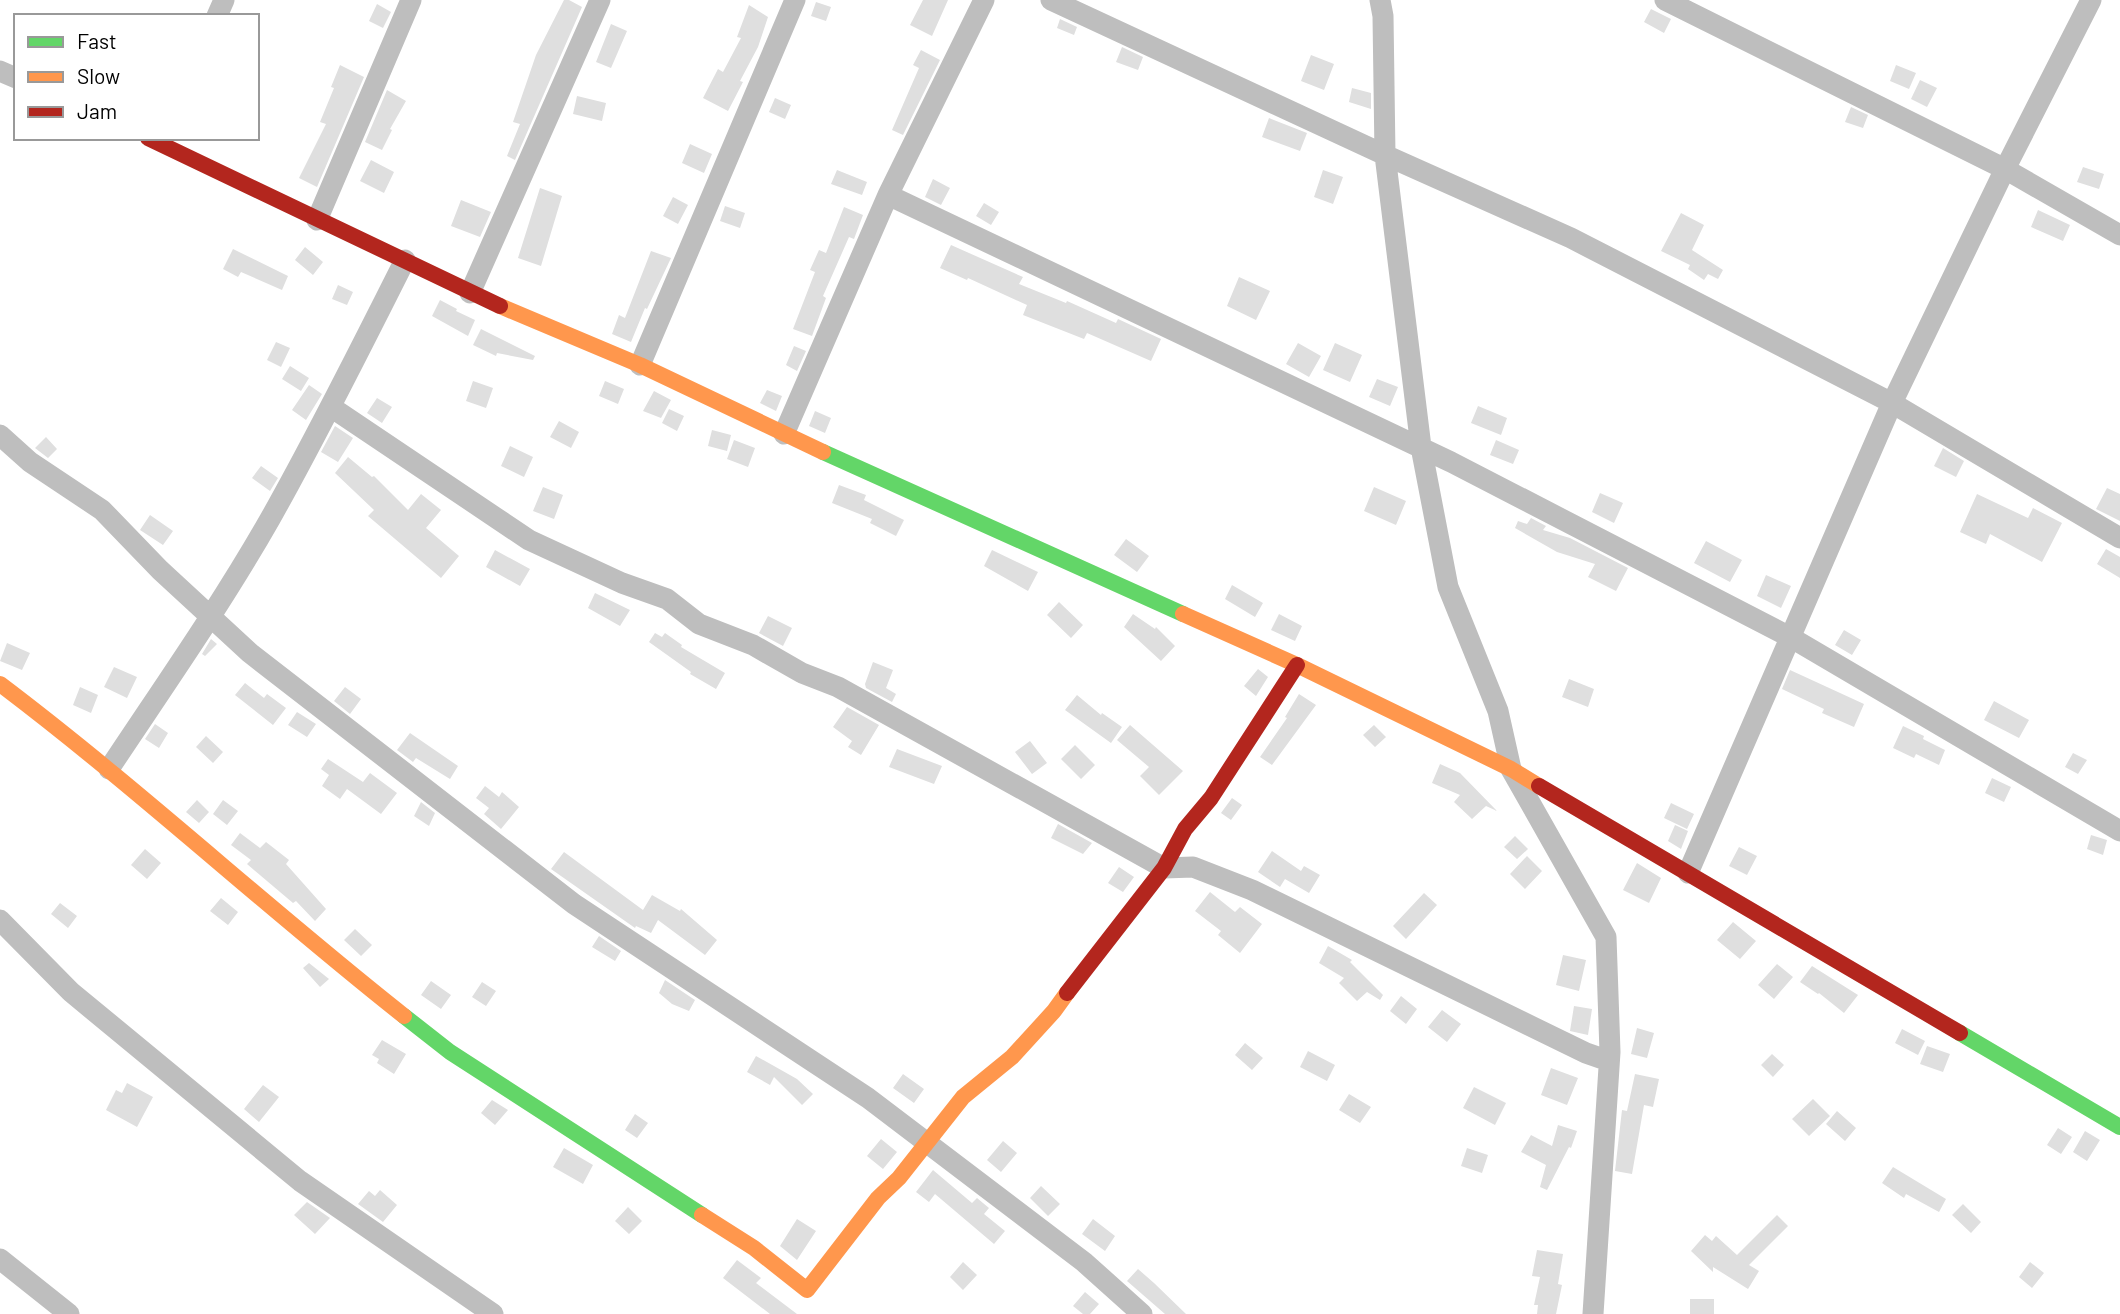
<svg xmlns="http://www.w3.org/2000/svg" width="2120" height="1314" font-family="Barlow,sans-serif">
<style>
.building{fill:#dfdfdf}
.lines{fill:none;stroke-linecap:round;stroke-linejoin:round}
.street{stroke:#bebebe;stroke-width:21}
.fast{stroke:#63d668;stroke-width:16}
.slow{stroke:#ff974d;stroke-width:16}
.jam{stroke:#b3261e;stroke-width:16}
</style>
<rect width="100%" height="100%" fill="#fff"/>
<path class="building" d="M564 0H569L582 7 515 160 507 156 520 124 513 122 536 55Z
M923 0H948L932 36 910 25Z
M816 2 831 7 826 21 811 16Z
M377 4 391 12 383 28 369 21Z
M749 5 768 17 758 47 740 81 743 82 728 111 703 98 718 69 723 72 741 38 737 37Z
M1651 9 1671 19 1664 33 1644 22Z
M1060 19 1077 27 1074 35 1057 28Z
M611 24 627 31 611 68 596 62Z
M1122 47 1143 57 1138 70 1116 62Z
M921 50 940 60 903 135 892 130 919 68 913 65Z
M1311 55 1334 64 1324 90 1301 81Z
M340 65 364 77 317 187 299 178 326 124 320 122 334 88 331 87Z
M1896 65 1916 73 1909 89 1890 81Z
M1920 80 1937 88 1927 107 1911 99Z
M1352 88 1371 93V109L1349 102Z
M387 90 406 101 390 129 392 130 382 150 365 142Z
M577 96 606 103 602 121 573 114Z
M775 98 791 105 785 119 769 112Z
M1851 107 1868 115 1863 128 1845 122Z
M1269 118 1307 133 1300 151 1262 137Z
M690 144 712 154 704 173 682 163Z
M371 160 394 172 384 193 360 181Z
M2083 167 2104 174 2099 189 2077 182Z
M837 170 867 182 862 195 831 184Z
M1323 170 1343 177 1333 204 1314 197Z
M933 179 950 188 941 205 925 197Z
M540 188 562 196 541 266 518 258Z
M673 197 688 205 678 224 663 216Z
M461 200 491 212 480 237 451 226Z
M984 203 999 212 991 225 976 216Z
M725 206 745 213 740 228 720 221Z
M844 207 863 215 854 239 849 237 823 296 826 298 812 336 793 329 815 272 810 270 819 250 826 253Z
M2038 210 2070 225 2063 241 2031 227Z
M1681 213 1704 225 1692 250 1723 270 1718 279 1708 274 1704 280 1688 269 1690 265 1661 251Z
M951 245 1023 277 1019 284 1066 303 1067 301 1116 323 1118 319 1161 339 1151 361 1087 333 1084 339 1023 315 1027 305 968 278 967 280 940 268Z
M305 247 323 262 313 275 295 260Z
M233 249 288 276 282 290 241 272 238 277 223 269Z
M651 251 671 258 647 309 645 308 631 342 612 334 619 315 625 318Z
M1239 277 1270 291 1256 320 1227 306Z
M338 285 353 292 347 305 332 299Z
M440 300 457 309 456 311 475 320 468 336 432 316Z
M481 329 535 356 533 360 497 353 496 356 473 345Z
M276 342 290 348 281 367 267 360Z
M1298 343 1321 356 1309 377 1286 364Z
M1335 343 1362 355 1350 382 1323 370Z
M794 346 806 351 797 371 786 365Z
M290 366 309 378 301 391 282 379Z
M1377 379 1398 387 1390 406 1369 397Z
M473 381 493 388 486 408 466 401Z
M605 381 624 389 618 404 599 396Z
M309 385 322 394 306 420 292 410Z
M767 390 782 396 776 411 760 403Z
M654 391 671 400 661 418 643 411Z
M377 398 392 407 382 423 367 413Z
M1478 406 1507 418 1501 435 1471 423Z
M669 409 684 416 677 431 662 423Z
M815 411 831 418 825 433 809 426Z
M559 421 579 432 571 448 550 437Z
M335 426 353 438 338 462 321 452Z
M712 430 731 435 727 451 708 446Z
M46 437 57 449 48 458 35 448Z
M734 440 755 448 748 467 727 459Z
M1496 440 1519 450 1513 464 1490 455Z
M510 446 533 457 524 477 501 466Z
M1943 448 1964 461 1956 477 1934 466Z
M348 457 372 477 374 476 408 510 421 494 441 510 426 528 459 556 441 578 368 516 374 510 335 473Z
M261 466 278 478 270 491 252 478Z
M839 485 866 495 864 500 904 520 896 536 870 523 872 519 832 503Z
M543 487 563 495 554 519 533 511Z
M1374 487 1406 501 1396 525 1364 511Z
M2107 488 2120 494V521L2096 509Z
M1600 493 1623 503 1614 523 1592 512Z
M1977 494 2028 518 2033 508 2062 523 2042 562 1990 534 1986 544 1960 532Z
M150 515 173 531 163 545 140 530Z
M1531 518 1546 526 1543 530 1570 538 1628 568 1616 591 1588 577 1595 564 1557 552 1515 528 1518 521 1527 524Z
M1126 539 1149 556 1137 572 1114 555Z
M1706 541 1742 560 1730 582 1694 563Z
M2106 549 2120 557V578L2097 564Z
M495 550 530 569 520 586 486 567Z
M992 550 1038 572 1028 591 984 566Z
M1766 575 1791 586 1781 608 1757 596Z
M1232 585 1263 603 1255 617 1225 599Z
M595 593 630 610 620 626 588 608Z
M1059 602 1083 625 1071 638 1047 615Z
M1133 614 1155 629 1156 627 1175 646 1161 661 1124 627Z
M1279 614 1302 626 1295 641 1271 630Z
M768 616 792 628 783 646 759 633Z
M1844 630 1861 640 1852 655 1835 645Z
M655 633 662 637 665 633 682 645 681 647 725 673 716 689 690 674 691 672 649 642Z
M211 639 217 644 205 656 202 654Z
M7 643 30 653 22 670 0 661Z
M873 662 893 670 886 688 896 694 892 702 866 688 865 684Z
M114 667 137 677 127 698 104 687Z
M1258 669 1268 677 1256 696 1244 686Z
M1790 670 1864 704 1854 727 1822 713 1824 709 1782 689Z
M1569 679 1594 689 1588 707 1562 697Z
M245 683 264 698 267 694 286 708 273 725 235 695Z
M80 687 98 695 91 713 73 705Z
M345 687 361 699 350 714 334 701Z
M1299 694 1316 705 1272 765 1260 757 1287 718 1285 717Z
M1077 695 1101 715 1102 713 1122 727 1111 743 1065 710Z
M1994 701 2029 720 2019 738 1984 720Z
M847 707 879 725 861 755 848 747 852 741 833 727Z
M297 712 316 724 307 737 288 725Z
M155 724 168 733 159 748 145 739Z
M1130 725 1183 771 1159 795 1140 776 1149 767 1117 740Z
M1374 725 1386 737 1375 747 1363 735Z
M1903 726 1924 736 1923 739 1945 750 1939 765 1916 754 1914 758 1893 748Z
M410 733 458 766 450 779 416 758 413 762 397 750Z
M206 736 223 752 213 763 196 747Z
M1030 741 1047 763 1032 774 1015 752Z
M1075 745 1095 765 1081 779 1061 759Z
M897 749 942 766 934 784 889 767Z
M2073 753 2087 760 2078 774 2065 767Z
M328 759 363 782 370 773 397 793 381 814 347 789 340 799 322 786 329 775 321 769Z
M1440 764 1460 773 1497 811 1486 806 1472 819 1454 802 1460 795 1432 783Z
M1992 778 2011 787 2004 802 1985 793Z
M485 786 499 797 502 792 519 807 501 829 484 814 489 808 476 798Z
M1232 798 1242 805 1231 820 1221 813Z
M197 800 209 812 199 823 186 812Z
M223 800 238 811 227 825 213 814Z
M421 802 435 813 429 826 414 816Z
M1671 803 1694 814 1687 829 1664 818Z
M1058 824 1092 843 1083 854 1051 838Z
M1675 825 1688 831 1681 849 1668 841Z
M240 833 260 848 266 842 289 860 286 864 326 909 315 921 296 901 293 903 247 864 251 860 231 845Z
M2091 835 2107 840 2103 855 2087 849Z
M1515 836 1528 849 1517 859 1504 847Z
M1739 847 1757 856 1747 875 1729 866Z
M145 849 161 863 147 879 131 865Z
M1272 851 1301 871 1304 866 1320 875 1309 893 1285 879 1280 887 1258 872Z
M564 852 643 910 652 895 680 911 681 909 717 940 705 955 658 920 651 933 636 926 635 928 551 869Z
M1527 856 1542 871 1525 889 1510 874Z
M1637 863 1661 878 1649 903 1623 890Z
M1119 867 1134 877 1123 892 1108 883Z
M1210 892 1235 912 1240 907 1262 924 1240 953 1218 935 1221 931 1195 911Z
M1424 893 1437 905 1406 939 1393 926Z
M221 898 238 912 228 925 210 911Z
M60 903 77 916 68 928 51 914Z
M1733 922 1756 941 1740 959 1717 940Z
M355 929 372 945 361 956 344 940Z
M599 936 621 951 615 961 592 947Z
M1328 946 1352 960 1350 962 1383 995 1380 1000 1367 992 1357 1001 1339 983 1344 978 1319 963Z
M1563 955 1586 960 1579 991 1556 985Z
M309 963 329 979 320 987 303 968Z
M1777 964 1793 977 1774 999 1758 985Z
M1812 966 1858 995 1844 1013 1819 993 1818 994 1800 982Z
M665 980 695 1000 689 1011 672 1004 659 993Z
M431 981 451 995 441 1009 421 995Z
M482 982 496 991 486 1006 472 997Z
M1401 996 1417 1009 1406 1024 1390 1011Z
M1574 1006 1592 1009 1588 1035 1570 1031Z
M1442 1010 1461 1024 1447 1042 1428 1027Z
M1637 1028 1654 1033 1647 1058 1631 1054Z
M1902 1029 1925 1041 1918 1055 1895 1043Z
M382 1040 406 1054 394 1074 377 1063 379 1059 372 1055Z
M1245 1043 1263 1058 1252 1070 1235 1055Z
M1927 1046 1950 1054 1943 1072 1920 1064Z
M1308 1051 1335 1065 1327 1081 1300 1067Z
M1772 1054 1784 1065 1773 1077 1761 1065Z
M756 1056 797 1079 813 1094 802 1105 774 1077 770 1085 747 1072Z
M1551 1068 1578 1078 1567 1105 1541 1095Z
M903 1074 924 1089 914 1103 893 1088Z
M1635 1074 1659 1079 1653 1107 1644 1105 1632 1174 1615 1171 1622 1110 1627 1111Z
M127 1083 153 1097 137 1127 106 1110 116 1090 122 1093Z
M263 1085 279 1097 259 1122 244 1109Z
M1474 1087 1506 1103 1495 1125 1463 1108Z
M1349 1094 1371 1107 1360 1123 1339 1110Z
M1813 1099 1830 1116 1809 1136 1792 1119Z
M492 1100 508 1110 495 1125 481 1113Z
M1837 1111 1856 1128 1845 1141 1826 1124Z
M635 1114 648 1123 637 1138 625 1130Z
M1558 1125 1577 1131 1571 1148 1569 1147 1547 1190 1540 1187 1546 1165 1521 1152 1531 1135 1552 1146Z
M2058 1128 2072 1137 2061 1154 2047 1145Z
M2085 1131 2100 1140 2087 1161 2073 1152Z
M881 1139 897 1152 883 1169 867 1156Z
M1003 1141 1017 1153 1001 1172 987 1160Z
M564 1148 593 1165 583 1184 553 1167Z
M1467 1148 1488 1155 1482 1173 1461 1166Z
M1893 1167 1946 1199 1939 1212 1906 1194 1904 1198 1882 1183Z
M933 1170 972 1203 977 1198 989 1208 984 1214 1005 1231 994 1244 935 1194 929 1202 916 1192Z
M1041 1186 1060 1204 1048 1216 1030 1198Z
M380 1190 397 1205 383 1222 358 1204 369 1191 375 1196Z
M307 1202 330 1218 315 1234 294 1215Z
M1963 1204 1981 1222 1971 1233 1952 1215Z
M628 1207 642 1221 629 1234 615 1221Z
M1777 1215 1788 1226 1749 1265 1759 1271 1748 1289 1713 1267V1272L1691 1251 1705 1235 1712 1241 1716 1236 1737 1255Z
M797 1219 816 1231 797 1260 780 1246Z
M1093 1219 1115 1236 1105 1251 1082 1234Z
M1537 1250 1563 1254 1558 1284 1562 1285 1556 1314H1537L1538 1305H1534L1540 1277 1532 1276Z
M737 1260 761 1278 756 1283 797 1314H770L723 1278Z
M963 1262 977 1275 963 1290 950 1277Z
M2030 1262 2044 1273 2032 1288 2019 1277Z
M1138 1269 1154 1283 1186 1314H1165L1127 1281Z
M1085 1292 1099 1304 1090 1314H1083L1073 1306Z
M1690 1299H1714V1314H1690Z"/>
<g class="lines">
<path class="street" d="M1051 0 1385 155 1571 238 1892 403 2120 538
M1380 0 1383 16 1385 155 1421 447 1448 587 1498 711 1511 769 1606 937 1610 1052 1593 1314
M1665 0 2005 169 2120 235
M217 16 224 0
M0 71 16 78
M888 195 1451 462 1790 637 2120 831
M317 220 411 0
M470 293 600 0
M640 365 795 0
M331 407 529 540 622 583 667 599 699 624 753 645 802 673 838 687 1164 868 1193 867 1252 890 1586 1053 1609 1061
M784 434 888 195 984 0
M0 435 30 462 102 510 160 570 250 653 574 904 868 1098 1084 1262 1142 1314
M109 769C164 686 221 605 270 519 318 434 361 347 405 260
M1688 873 1892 403 2005 169 2091 0
M0 920 71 992 300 1181 493 1314
M0 1259 69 1314"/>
<path class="fast" d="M823 452 1183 614
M404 1016 450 1052 702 1215
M1960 1033 2120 1127"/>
<path class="slow" d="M500 306 640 365 823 452
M1183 614 1297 665 1511 769 1539 786
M0 684C139 789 267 908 404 1016
M702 1215 754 1248 807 1290 878 1198 899 1178 963 1097 1012 1057 1054 1011 1067 993"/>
<path class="jam" d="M148 138 500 306
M1539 786 1960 1033
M1067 993 1164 868 1185 829 1211 798 1297 665"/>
</g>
<rect x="14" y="14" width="245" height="126" fill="#ffffff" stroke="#999999" stroke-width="2"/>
<rect x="28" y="37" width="35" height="10" fill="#63d668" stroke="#999999" stroke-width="2"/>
<text x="77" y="49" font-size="21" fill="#000000">Fast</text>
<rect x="28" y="72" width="35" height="10" fill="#ff974d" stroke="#999999" stroke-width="2"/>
<text x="77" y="84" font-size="21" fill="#000000">Slow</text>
<rect x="28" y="107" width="35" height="10" fill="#b3261e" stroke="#999999" stroke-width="2"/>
<text x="77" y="119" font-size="21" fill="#000000">Jam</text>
</svg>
